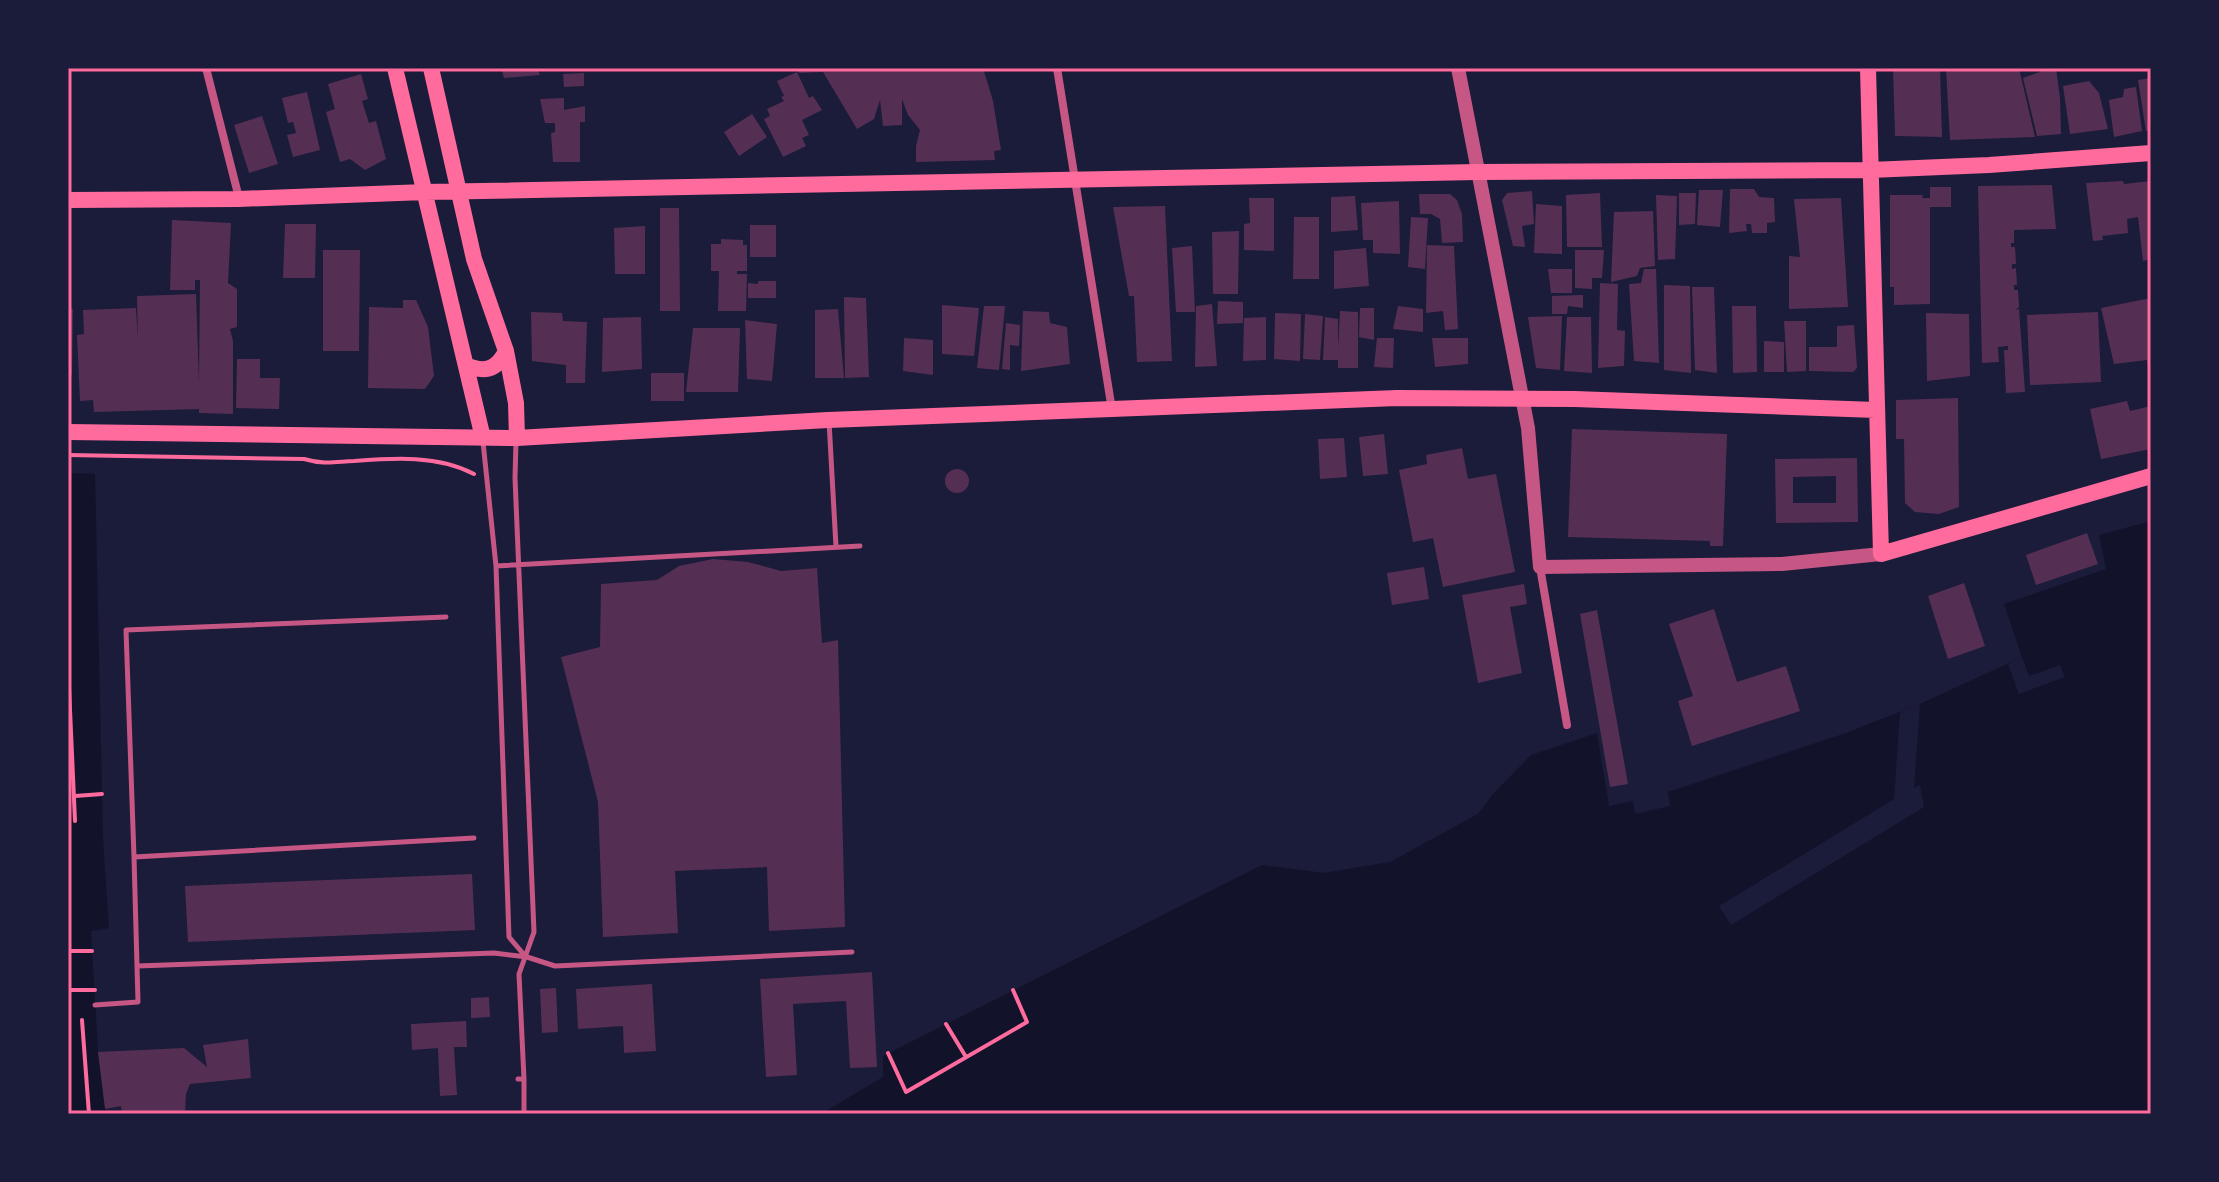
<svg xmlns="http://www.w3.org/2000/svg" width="2219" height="1182" font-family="Arial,sans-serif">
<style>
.water{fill:#12122b}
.pier{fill:#1b1b3a}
.building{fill:#542f53;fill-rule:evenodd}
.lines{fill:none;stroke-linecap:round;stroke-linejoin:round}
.path{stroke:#ff6b9d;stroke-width:4}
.service{stroke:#c65784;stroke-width:5}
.minor{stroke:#c65784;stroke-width:8}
.tertiary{stroke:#c65784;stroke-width:14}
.secondary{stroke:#ff6b9d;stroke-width:16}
.neatline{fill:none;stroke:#ff6b9d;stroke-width:3}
</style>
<rect width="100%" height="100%" fill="#1b1b3a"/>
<path class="water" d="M68 473 95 474 103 839 109 928 91 931 98 1052 106 1114H68Z
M2151 521V1114H821L883 1077V1056L1262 865 1324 873 1390 862 1478 814 1493 794 1531 755 1597 733 1609 806 1633 801 1635 814 1670 806 1668 792 1846 733 1920 704 2022 657 2004 604 2106 569 2099 535Z"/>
<path class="pier" d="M2022 657 2029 676 2060 665 2065 677 2019 694 2008 664Z
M1920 704 1914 788 1920 785 1924 807 1731 925 1719 906 1894 799 1900 712Z"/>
<path class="building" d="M501 68H537L540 75 504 78Z
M795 68H983L993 101 1001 150 994 151 995 160 916 162V146L920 130 908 115 902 99V125L883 126 880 100 874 119 857 129 823 72 799 73Z
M1893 68H1940L1942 137 1895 136Z
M1946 68H2019L2035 137 1950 140Z
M2050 68H2056L2060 98 2061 134 2037 136 2023 78Z
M797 72 809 98 813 96 822 110 802 120 809 135 802 138 806 146 783 157 764 119 770 116 767 109 784 101 781 97 784 96 777 81Z
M584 73V86L564 87 563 74Z
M361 74 368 99 362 101 369 123 376 121 386 159 365 170 350 159 340 162 326 112 335 109 328 84Z
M2151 78V131H2146L2138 80Z
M2089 81 2099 93 2108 129 2070 134 2063 86Z
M2136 87 2142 131 2114 137 2109 100 2123 97 2124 89Z
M307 92 320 150 293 157 287 135 296 133 293 122 288 123 282 98Z
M564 98V110L585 106V122H580V162H553L551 133 555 132V123H545L540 99Z
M752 114 767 137 739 156 724 132Z
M262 116 278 164 249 173 234 125Z
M2123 181 2124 184 2151 181V259L2143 261 2138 217 2127 219 2128 233 2102 236 2103 240 2093 241 2086 183Z
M2052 185 2056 229 2014 230V243H2011V247H2015L2016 264H2012V269L2016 268 2017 285H2014V290H2018L2019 307 2015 310 2019 309 2025 392 2006 393 2004 350H2008V346L1998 347 1999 362 1982 363 1978 186Z
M1930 187H1951V207H1930V304L1894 305V287H1890V195H1923L1922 198H1930Z
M1730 189H1754L1759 197 1774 198 1775 222 1767 223V233H1752L1751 224H1746L1747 231 1729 233Z
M1699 190H1723L1720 227 1697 225Z
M1532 191 1534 224 1522 226 1525 247 1513 246 1502 200 1507 193Z
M1600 193 1602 247H1567L1566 195Z
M1679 193H1696L1695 224 1679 225Z
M1419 194H1450L1457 200 1462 214 1463 242 1442 243 1440 219 1431 214H1420Z
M1656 195 1677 196 1675 259 1658 260Z
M1355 196 1358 230 1331 232V197Z
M1249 198H1274V251L1244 250V224L1250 223Z
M1841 198 1848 307 1789 309V256L1800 257 1794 199Z
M1399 201 1400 254 1373 253V240H1363L1361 203Z
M1536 204 1562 206V254L1534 253Z
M1165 206 1172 361 1137 362 1134 296H1129L1113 207Z
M660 208H679L680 311H660Z
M1653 211 1655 266 1640 268 1637 276 1611 282 1614 212Z
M1294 217H1319V279H1293Z
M1411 217 1428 218 1425 269 1408 267Z
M172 220 231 223 228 283 237 289V327L230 329 233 341V414L199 413V409L94 412 93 400 80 401 77 335 84 334 83 310 136 308 138 340 137 296 196 294 199 382 200 280H195V290H170Z
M285 224H316L315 278H283Z
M750 225H776V257H750Z
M645 226V274H615L614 228Z
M1239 231 1238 294H1213L1212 232Z
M721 239 743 240V245H747V271H737V274H747L746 311H718L719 271H711V244H721Z
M1427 245 1454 246 1458 329 1445 330 1443 311 1426 313Z
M1192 246 1195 312H1176L1172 248Z
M1366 248 1369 286 1334 289V251Z
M323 250H360L359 351H323Z
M1575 250H1604L1602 278H1592V289L1575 288Z
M1548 269H1572V293H1551Z
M1644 269H1656L1659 363 1634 361 1629 284 1641 283Z
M758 281H776V298H748V283L758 284Z
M1600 283 1618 284 1617 330 1625 331 1624 366 1598 368Z
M1664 285 1690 286 1691 373 1664 370Z
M1692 287H1714L1717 373 1695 370Z
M1583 295V308L1568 306 1567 314H1552V296Z
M844 297 866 298 869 377 845 378Z
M2151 298V376H2149L2147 360 2114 364 2101 308Z
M403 300H416L428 327 434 376 425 389 368 388 369 307 403 308Z
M1218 301 1243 302V323L1217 324Z
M1212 304 1217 366 1195 367 1196 306Z
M942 305 979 308 974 356 942 354Z
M984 306H1005L999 370 977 368Z
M1398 306 1423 309V332L1393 329Z
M1732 306H1756L1757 372 1733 373Z
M1360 308H1374V340L1359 337Z
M68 309H73L72 375H68Z
M838 309 844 378H815V310Z
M1023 311 1049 312 1050 323 1067 327 1070 364 1021 371Z
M1340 311 1358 312V368H1338V360H1323L1325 317 1338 319V349Z
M531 312 562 313 563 321 587 322 585 383H566V365L532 361Z
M2098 312 2101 382 2030 385 2027 315Z
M1275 313 1301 314 1300 361 1274 359Z
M1926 313 1969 314 1970 376 1927 381Z
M1305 314 1323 316 1320 360 1303 359Z
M1562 316 1560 370 1536 368 1528 317Z
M641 317 642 369 602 372 603 318Z
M1266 317V360L1243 361 1244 318Z
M1567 317H1591L1592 373 1564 371Z
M745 320 777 324 772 381 747 379Z
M1784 321H1806V371L1787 372Z
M1006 323 1020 325 1019 346 1010 345V370L1002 369Z
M1854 325 1857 368 1853 372 1809 371V347H1837V326Z
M693 328H740L738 392H686Z
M904 338 933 340V375L903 371Z
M1377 338H1394L1393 368 1374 367Z
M1432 338H1468V364L1435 367Z
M1764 341 1784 342V372H1764Z
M237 359H260V378H280L279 409 236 408Z
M651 373H684V401H651Z
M1958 398 1959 507 1939 514 1915 512 1905 503 1904 439H1896V400Z
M2127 401 2130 411 2151 406V449L2101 459 2090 409Z
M1572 429 1727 434 1723 546H1710V541L1568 537Z
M1384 434 1388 474 1363 476 1359 437Z
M1344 438 1347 477 1320 479 1318 439Z
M1462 448 1468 479 1496 474 1515 572 1443 587 1433 538 1413 542 1399 470 1427 464 1426 455Z
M1857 458 1858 522 1776 523 1775 459ZM1836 476V503H1793V477Z
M945 481a12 12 0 1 1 24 0a12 12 0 1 1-24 0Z
M2087 533 2098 564 2036 585 2026 555Z
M713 559 748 562 781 571 817 568 822 643 838 640 845 927 769 931 767 867 675 871 678 933 603 937 598 802 561 657 600 647 601 584 657 580 679 566Z
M1424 567 1429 599 1392 605 1387 573Z
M1964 583 1985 646 1948 659 1928 596Z
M1524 584 1527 604 1510 607 1522 673 1478 683 1462 595Z
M1714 609 1737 682 1786 666 1800 711 1692 746 1678 701 1693 696 1669 624Z
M1597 610 1628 784 1610 787 1580 614Z
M472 874 475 930 188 942 185 886Z
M872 972 877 1067 850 1068 846 1001 793 1004 797 1075 766 1077 760 979Z
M652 984 656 1051 624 1053 623 1026 578 1029 576 989Z
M556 988 558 1032 542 1033 540 989Z
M489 997 490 1017 471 1018V998Z
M466 1021 467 1047H454L457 1095 440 1096 438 1048 412 1050 411 1024Z
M248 1039 251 1078 190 1084 186 1094 185 1114H122L121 1106 105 1109 98 1052 184 1048 207 1067 203 1045Z"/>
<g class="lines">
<path class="path" d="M68 455 304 459C325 465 334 462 354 461 394 458 438 455 474 474
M68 665 75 821
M75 796 102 794
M68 951H92
M68 990H95
M82 1020 89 1114
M946 1024 966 1057
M888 1053 906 1092 1027 1022 1013 990"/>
<path class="service" d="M829 421 836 547
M516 441 515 478 534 932 519 974 524 1079H518
M483 442 496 566 509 937 526 957
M496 566 860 546
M474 838 134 857 137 966 494 953 527 957 555 966 852 952
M134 857 126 630 446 617
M95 1005 138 1002 137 966
M524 1079V1114"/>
<path class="minor" d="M206 68 239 198
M1057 68 1112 410
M1540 567 1567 725"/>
<path class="tertiary" d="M1458 68 1528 428 1540 567 1782 564 1881 554"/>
<path class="secondary" d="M395 68 483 438
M431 68 474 259 506 351 516 403 517 438
M1868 68 1881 554 2151 476
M68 200 239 199 425 192 1478 172 1870 170 1989 165 2151 153
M466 365C484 373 497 370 506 351
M68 432 517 438 828 420 1397 398 1575 399 1876 410"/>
</g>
<rect width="2219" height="1182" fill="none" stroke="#1b1b3a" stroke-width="140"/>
<rect x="70" y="70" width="2079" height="1042" class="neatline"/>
</svg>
